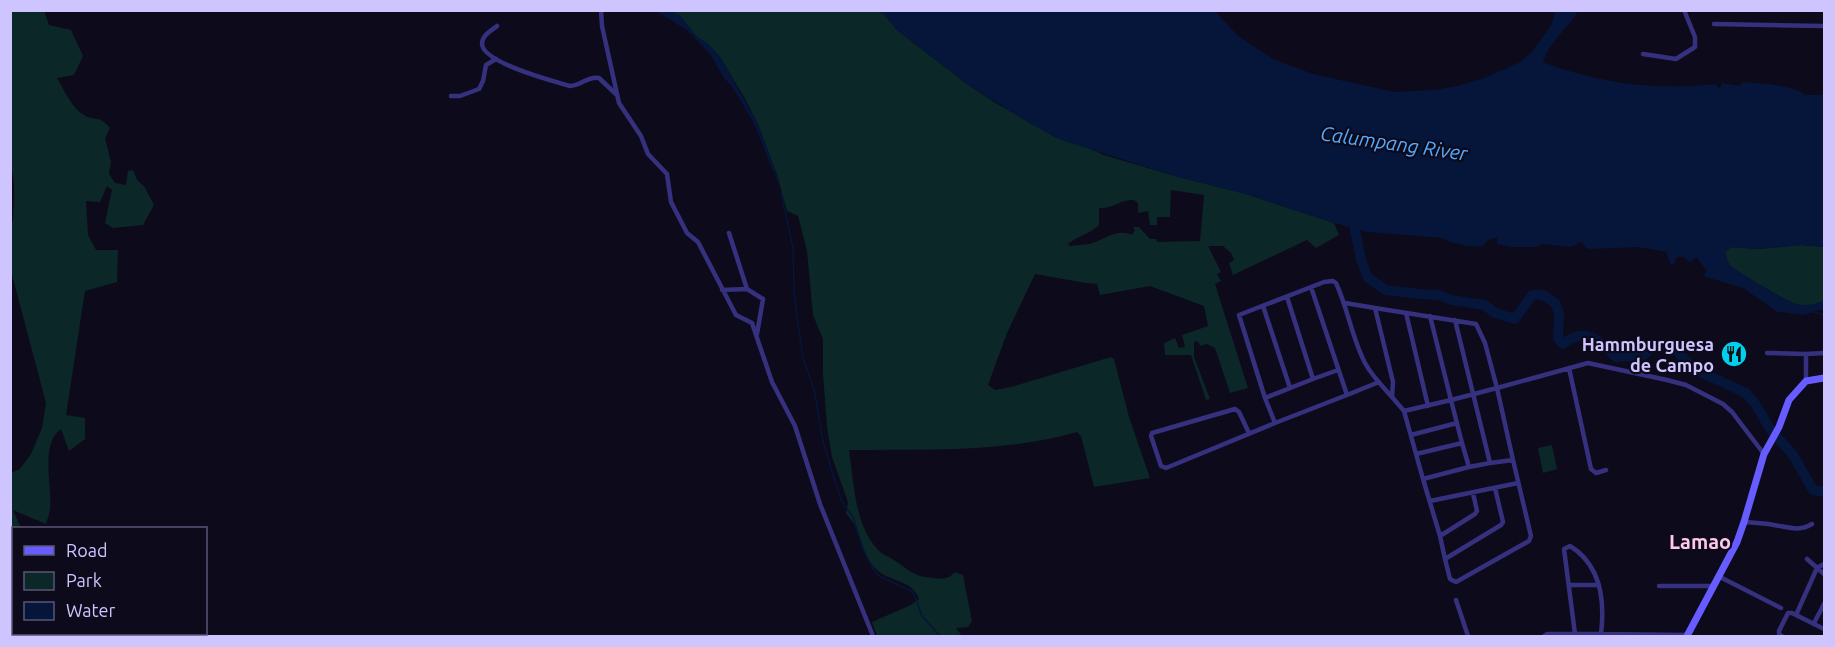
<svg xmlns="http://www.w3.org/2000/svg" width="1835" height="647" font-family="Ubuntu,sans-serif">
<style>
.green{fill:#0c2727;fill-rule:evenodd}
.water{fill:#05163a}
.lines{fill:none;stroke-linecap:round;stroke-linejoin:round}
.stream{stroke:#05163a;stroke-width:1.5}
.river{stroke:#05163a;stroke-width:10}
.street{stroke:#36317f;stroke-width:4.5}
.secondary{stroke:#665cff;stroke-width:7}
.labels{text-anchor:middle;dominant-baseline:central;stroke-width:4.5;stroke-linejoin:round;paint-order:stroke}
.poi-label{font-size:18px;font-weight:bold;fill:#cec5ff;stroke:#0d0a1c;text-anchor:end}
.water-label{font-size:20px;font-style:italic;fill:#53aaff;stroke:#0d0a1c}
.neighbourhood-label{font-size:20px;font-weight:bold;fill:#ffc7e9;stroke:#0d0a1c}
</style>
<rect width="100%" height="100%" fill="#0d0a1c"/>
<path class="green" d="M11 10 44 11 49 25 71 30 83 56 74 75 57 78C64 90 72 108 84 115 95 122 99 114 110 128L105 138 111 162 109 174 115 183 126 185 128 171 133 170 137 180 144 186 154 205 143 225 113 228 105 223 112 190 107 186 100 202 86 201 88 235 96 250H118L117 282 85 291 66 415 85 418V439L69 451 61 429C39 445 53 488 50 510 49 515 47 520 46 524L13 510 21 528H14L13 590 11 594V473L20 469 31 454 42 428 46 403 11 271 10 224 13 221C14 202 16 181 10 163Z
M671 11H878L885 15 897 30 967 84 994 102 1055 137 1081 145 1104 155 1175 176 1246 194 1334 223 1339 235 1316 248 1307 240 1233 275 1229 263 1234 260 1231 253 1223 246H1208L1221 272 1217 274 1221 281 1215 284 1248 388 1230 393 1215 348 1207 344 1200 346 1198 341 1194 342V357L1210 399 1206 400 1191 355H1165L1164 343 1175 338 1179 348 1185 347 1182 335 1208 326 1204 306 1150 286 1100 295 1097 284 1086 283 1035 274 1007 333 988 385 995 390 1011 387 1111 357 1114 359 1129 417 1150 478 1094 487 1081 436 1077 432C1004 453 924 449 849 450 854 482 854 524 878 550 882 554 889 557 894 560 905 567 912 575 925 577 937 578 946 582 955 572L963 575 972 621 968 627 956 628 962 636H877L872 622 911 605 919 599C911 578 889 583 875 568 861 554 861 527 846 514L848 502 832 457 827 427 823 374V339L813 315 807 251 798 216 787 211 777 175 758 124 744 97 720 57 708 44 697 37 679 15ZM1171 190 1204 195 1200 241 1157 242 1156 239H1150L1139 227H1133L1135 230 1132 235C1117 228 1104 240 1090 244 1083 245 1076 245 1070 246L1068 244C1077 236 1090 234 1099 225V208C1113 209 1121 199 1134 200L1138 203V213L1148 211 1150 225H1157V217H1170Z
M1801 245 1824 247V300C1817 305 1807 306 1798 305 1789 303 1741 274 1733 268 1728 264 1726 258 1725 252L1731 247 1758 249Z
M1552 445 1557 469 1543 473 1538 448Z"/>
<path class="water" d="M656 11H671L679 15 697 37 708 44 720 57 758 124 778 180 783 204 779 186 754 123 731 85 724 78 710 54 688 31Z
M878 11H1215L1238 36 1273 59 1313 74 1395 92 1434 90 1457 86 1482 79 1520 62 1532 52 1552 24 1555 11H1578C1568 28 1549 43 1543 62 1597 83 1657 91 1715 84L1720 89 1722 83 1739 86 1743 82C1758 83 1795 85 1805 95H1824V247L1801 245 1758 249 1731 247 1725 252C1726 257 1727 261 1730 265 1736 271 1789 303 1797 304 1806 306 1816 305 1824 300V309L1803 315 1778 312 1743 288 1706 277 1704 275 1707 271 1696 257 1690 262 1683 257H1676L1675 263 1671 265 1666 252 1638 247 1591 249 1586 248 1581 242 1571 247 1542 244 1536 247H1512L1497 244V237L1488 240 1483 246C1473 248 1450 244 1443 238L1368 232 1334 223 1246 194 1175 176 1061 140 1031 124 967 84 897 30 885 15Z"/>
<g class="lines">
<path class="stream" d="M781 193 793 248 794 294 803 358 814 389 823 441 836 485 841 500 853 517 863 549 872 567 879 576 913 592 922 616 940 636
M1814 312 1824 315
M1824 445V449"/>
<path class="river" d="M1352 215 1361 260 1368 278 1386 290 1419 294 1439 295 1451 300 1485 305 1495 313 1515 319 1532 295H1543L1555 303 1559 313 1558 338 1563 344C1585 326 1599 340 1616 357L1644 355 1654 344 1671 346 1696 370 1746 393 1756 405 1770 429 1793 455 1813 490 1824 492"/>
<path class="street" d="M601 10 602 26 619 103 641 136 648 154 667 174 671 202 687 233 698 242 736 315 752 323 772 382 795 426 820 504 873 636
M1714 24 1824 26
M497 26C491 31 482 35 482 44 483 63 553 81 570 86 581 86 587 76 599 78L617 95
M1643 54 1676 59 1695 47V37L1684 10
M451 96H460L479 89 483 81 486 65 496 59
M747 289 763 299 757 334
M722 290 747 289 729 233
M1287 297 1313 379 1265 398 1275 423 1347 395 1311 287
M1345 303 1375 308
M1263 306 1290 388
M1406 313 1428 406
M1430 316 1451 400 1404 411 1423 479 1469 467
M1455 320 1490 463 1513 460 1497 388 1451 400 1462 443
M1767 353 1806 354
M1569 368 1591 469 1596 473 1606 470
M1313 379 1338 370
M1806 381V354L1824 353
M1347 395 1379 382
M1392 397 1404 411
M1265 398 1239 315 1324 282 1333 281 1336 283C1348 309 1352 338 1365 363 1372 376 1382 386 1392 397L1393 382 1375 308 1476 324 1485 343 1497 388 1588 363 1667 380 1686 385 1723 404 1732 412 1764 454
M1249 433 1239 412 1235 409 1152 433 1151 436 1161 466 1166 468 1275 423
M1411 435 1457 423
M1416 454 1462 443 1469 467 1490 463
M1423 479 1440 536
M1473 493 1477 511 1475 514 1440 536 1445 559 1501 525 1503 522 1495 488
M1430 501 1518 483
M1744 522C1754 523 1764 523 1774 525 1788 527 1799 532 1812 524
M1445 559 1450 579 1456 582 1529 541 1531 536 1513 460
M1807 559 1824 574
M1718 576 1781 608
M1570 585H1599
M1659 586H1713
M1456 600 1468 636
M1796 615 1817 568 1824 564
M1814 623 1824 604
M1601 634 1688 635
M1544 636 1547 634H1601C1605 601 1601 565 1570 546L1564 549 1575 634
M1782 636 1779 634V631L1788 613H1792L1824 629"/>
<path class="secondary" d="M1687 636 1737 542 1744 522 1764 454 1779 427 1789 400 1806 381 1824 378"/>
</g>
<defs>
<g id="restaurant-disc" transform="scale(1.35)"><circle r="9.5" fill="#00d0f0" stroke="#0d0a1c"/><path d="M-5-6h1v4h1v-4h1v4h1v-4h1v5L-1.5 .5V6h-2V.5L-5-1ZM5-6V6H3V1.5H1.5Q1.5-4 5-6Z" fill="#111"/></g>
</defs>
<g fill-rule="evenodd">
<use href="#restaurant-disc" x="1734" y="354"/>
</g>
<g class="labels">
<g class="poi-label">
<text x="1714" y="344">Hammburguesa<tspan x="1714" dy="21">de Campo</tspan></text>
</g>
<g class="water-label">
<text transform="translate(1394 143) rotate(8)">Calumpang River</text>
</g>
<g class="neighbourhood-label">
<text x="1700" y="541">Lamao</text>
</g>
</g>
<rect width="1835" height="647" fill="none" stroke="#cec5ff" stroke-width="24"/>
<rect x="12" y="527" width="195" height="108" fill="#0d0a1c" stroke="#5a5577" stroke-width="1.5"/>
<rect x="24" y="546" width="30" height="9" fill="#665cff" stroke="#5a5577" stroke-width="1.5"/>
<text x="66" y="557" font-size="18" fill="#cec5ff">Road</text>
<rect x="24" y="572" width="30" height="18" fill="#0c2727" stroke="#5a5577" stroke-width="1.5"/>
<text x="66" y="587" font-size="18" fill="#cec5ff">Park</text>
<rect x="24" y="602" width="30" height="18" fill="#05163a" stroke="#5a5577" stroke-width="1.5"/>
<text x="66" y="617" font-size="18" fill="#cec5ff">Water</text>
</svg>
